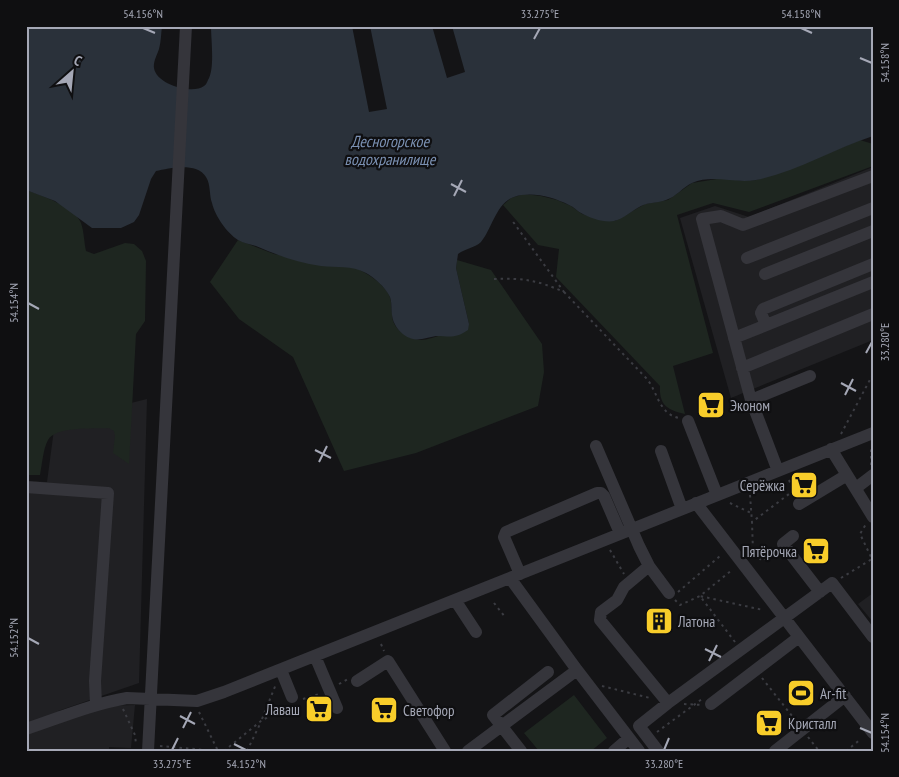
<svg xmlns="http://www.w3.org/2000/svg" width="899" height="777" font-family="'PT Sans Narrow',sans-serif">
<style>
.built{fill:#202023}
.green{fill:#1e2620}
.water{fill:#2a313a}
.pier{fill:#141416}
.lines{fill:none;stroke-linecap:round;stroke-linejoin:round}
.path{stroke:#3b3c42;stroke-width:2;stroke-dasharray:2.5 4;stroke-linecap:butt}
.minor{stroke:#35353b;stroke-width:12}
.ticks{fill:none;stroke:#a5a8b6;stroke-width:2}
.labels{text-anchor:middle;dominant-baseline:central;stroke-width:4.5;stroke-linejoin:round;paint-order:stroke}
.poi-label{font-size:15px;fill:#a5a8b6;stroke:#0f0f11;text-anchor:start}
.water-label{font-size:16px;font-style:italic;fill:#7b91b3;stroke:#0f0f11}
.neatline{fill:none;stroke:#a5a8b6;stroke-width:2}
.ticks-label{font-size:12px;text-anchor:middle;fill:#a5a8b6}
</style>
<rect width="100%" height="100%" fill="#141416"/>
<path class="built" d="M873 167V340L731 398 680 218 715 206 749 217Z
M147 399 139 683 58 711 100 706 135 705 131 748 109 747V751H26V481L47 482 55 422Z
M873 593V622L858 604Z"/>
<path class="green" d="M860 140 873 144V166L749 212 713 203 677 215 713 353 673 366 685 414C667 410 659 405 660 386L556 277 559 249 538 245 503 205 511 198 524 194 541 196 557 200 571 206 582 214 601 220 615 221 645 204 668 200 692 183 723 178 743 181 756 180 790 169Z
M26 190C41 195 75 207 81 223 84 231 84 242 86 251L94 254 125 243 134 244 142 251 146 261 145 321 136 334 129 464 113 453 115 436 114 431 109 428C93 429 56 426 48 440 43 449 42 465 40 475H26Z
M238 240 274 254 356 268C368 274 382 282 389 295 392 301 391 307 392 314 392 329 407 339 421 340 433 340 457 328 469 324L456 268 457 260 491 270 542 344 544 372 538 406 416 453 344 471 293 357 239 319 210 282Z
M574 695 607 738 591 751H539L524 733Z"/>
<path class="water" d="M26 26H162C161 34 161 42 159 49 157 55 153 62 154 68 156 84 192 95 204 86 206 85 207 82 208 80 215 69 211 40 211 26H873V136C834 149 796 172 756 180 735 184 713 174 692 183 683 187 676 197 666 200 658 203 649 202 641 206 633 210 623 219 614 221 605 223 589 218 581 213 577 211 574 207 569 205 553 197 531 191 514 197 496 203 492 229 481 242 475 248 466 248 458 254L456 268 469 324 468 330C455 339 450 336 436 336 428 337 421 341 413 339 403 337 393 326 392 315 391 308 392 303 390 297 385 287 375 278 366 273 351 265 337 268 321 266 298 263 277 255 256 246 250 244 243 243 238 240 227 233 215 216 212 203 209 195 211 185 206 177 197 162 170 168 156 171L151 179 139 215 134 222 121 228H92L55 201 26 190Z"/>
<path class="pier" d="M352 26H370L387 109 369 112Z
M432 26H452L465 72 447 78Z"/>
<g class="lines">
<path class="path" d="M494 279C523 278 537 280 564 292L511 219
M564 292 647 379C658 393 659 414 679 418
M841 434 873 374
M871 465V447
M789 480 794 492
M750 495 752 522
M730 503 751 513
M610 550 624 574
M776 550 762 561 753 551 752 522 793 491
M841 578 872 559 860 534 866 524
M678 592 720 556
M675 600 680 605 700 596 732 570
M494 603 505 617
M735 642 700 596 763 610
M381 644 384 651
M762 678 796 721
M339 684 348 679
M602 686 650 698
M303 699 319 694
M684 704 702 705
M123 709 135 735 136 744
M199 712 218 751
M262 719 276 684
M657 732 702 699
M808 737 819 751
M160 746 217 751
M224 751 261 721 287 706
M247 751 260 724
M846 751 861 739"/>
<path class="minor" d="M747 258 873 208
M765 274 873 231
M766 325 761 313 763 309 873 264
M734 338 873 282
M742 368 873 314
M751 400 810 376
M688 421 717 495
M596 446 639 546 649 566 669 593
M831 449 873 517
M661 451 682 509
M778 471 751 400 702 219 721 216 743 225 873 176
M26 487 108 493 95 681 96 705
M856 488 873 475
M696 503 873 733
M799 504 847 475
M793 536 783 544 820 592
M649 566 624 587 617 600 601 612 600 620 668 703
M520 574 504 537 506 532 597 493H601L604 496 620 533
M510 578 577 670 639 751
M455 600 476 632
M315 656 337 708
M281 670 292 697
M357 681 388 661 445 751
M711 704 799 637
M26 729C59 718 92 704 127 698L197 701 224 692 873 433
M148 751 186 26
M468 751 577 670
M521 751 493 715 548 672
M614 751 629 738
M658 751 639 726 668 703 832 583 873 637
M775 751 845 696"/>
</g>
<path class="ticks" d="M143 28 155 33M801 28 812 33M534 39 540 28M860 58 872 63M451 184 466 192M454 196 462 180M28 303 39 309M866 353 872 342M841 383 856 391M845 395 853 379M315 450 331 458M319 462 327 446M28 638 39 644M705 649 721 657M709 661 717 645M180 716 195 724M183 728 191 712M860 728 872 733M234 744 246 750M172 750 178 738M664 750 669 738"/>
<defs>
<g id="supermarket-square" transform="scale(1.4375)"><rect x="-9" y="-9" width="18" height="18" rx="4" fill="#f8cd2a" stroke="#0f0f11"/><path d="M-6-5.5h2.5l.6 2H6L4.5 2H-2.5L-4.4-4H-6ZM-1.5 3.2a1.3 1.3 0 1 0 .1 0ZM3 3.2a1.3 1.3 0 1 0 .1 0Z" fill="#111"/></g>
<g id="building-square" transform="scale(1.4375)"><rect x="-9" y="-9" width="18" height="18" rx="4" fill="#f8cd2a" stroke="#0f0f11"/><path d="M-4-6H4V6H1V3H-1V6H-4ZM-2.5-4.3h1.7v1.8h-1.7ZM.8-4.3h1.7v1.8H.8ZM-2.5-1h1.7V.8h-1.7ZM.8-1h1.7V.8H.8Z" fill="#111"/></g>
<g id="stadium-square" transform="scale(1.4375)"><rect x="-9" y="-9" width="18" height="18" rx="4" fill="#f8cd2a" stroke="#0f0f11"/><path d="M0-5a6.5 5 0 1 0 0 10a6.5 5 0 1 0 0-10ZM-3.5-1.8h7v3.6h-7Z" fill="#111"/></g>
</defs>
<g fill-rule="evenodd">
<use href="#supermarket-square" x="711" y="405"/>
<use href="#supermarket-square" x="804" y="485"/>
<use href="#supermarket-square" x="816" y="551"/>
<use href="#building-square" x="659" y="621"/>
<use href="#stadium-square" x="801" y="693"/>
<use href="#supermarket-square" x="319" y="709"/>
<use href="#supermarket-square" x="384" y="710"/>
<use href="#supermarket-square" x="769" y="723"/>
</g>
<g class="labels">
<g class="poi-label">
<text x="730" y="405">Эконом</text>
<text x="785" y="485" text-anchor="end">Серёжка</text>
<text x="797" y="551" text-anchor="end">Пятёрочка</text>
<text x="678" y="621">Латона</text>
<text x="820" y="693">Ar-fit</text>
<text x="300" y="709" text-anchor="end">Лаваш</text>
<text x="403" y="710">Светофор</text>
<text x="788" y="723">Кристалл</text>
</g>
<g class="water-label">
<text x="390" y="141">Десногорское<tspan x="390" dy="18">водохранилище</tspan></text>
</g>
</g>
<rect width="899" height="777" fill="none" stroke="#0f0f11" stroke-width="55"/>
<g transform="translate(72 72) rotate(27)" stroke="#0f0f11" stroke-width="4" paint-order="stroke">
<path d="M0-4L9 19L0 12L-9 19Z" fill="#a5a8b6"/>
<text y="-8" font-size="14" font-weight="bold" text-anchor="middle" fill="#a5a8b6">С</text>
</g>
<rect x="28" y="28" width="844" height="722" class="neatline"/>
<g class="ticks-label">
<text x="143" y="18">54.156°N</text>
<text x="540" y="18">33.275°E</text>
<text x="801" y="18">54.158°N</text>
<text transform="translate(885 63) rotate(-90)" y="4">54.158°N</text>
<text transform="translate(14 303) rotate(-90)" y="4">54.154°N</text>
<text transform="translate(885 342) rotate(-90)" y="4">33.280°E</text>
<text transform="translate(14 638) rotate(-90)" y="4">54.152°N</text>
<text transform="translate(885 733) rotate(-90)" y="4">54.154°N</text>
<text x="172" y="768">33.275°E</text>
<text x="246" y="768">54.152°N</text>
<text x="664" y="768">33.280°E</text>
</g>
</svg>
